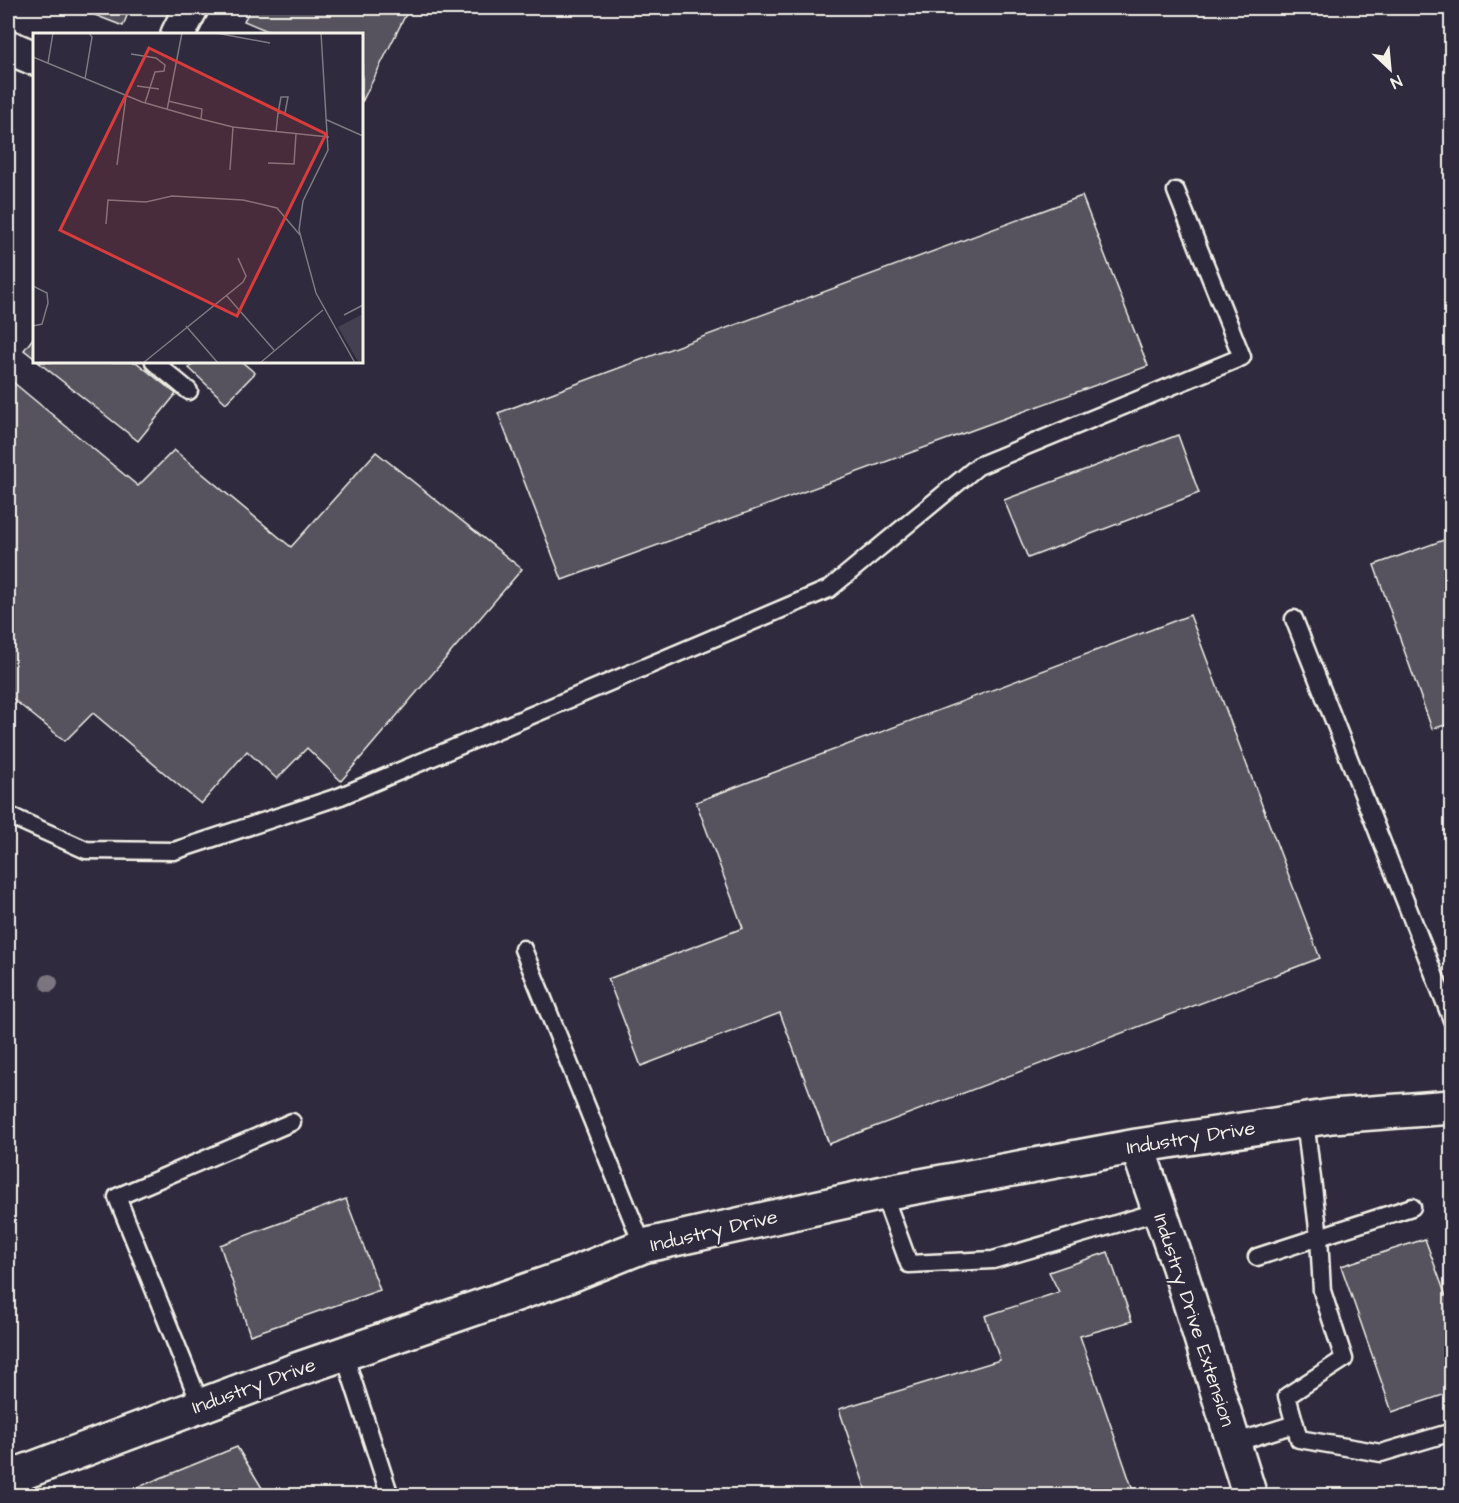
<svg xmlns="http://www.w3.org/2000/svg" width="1459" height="1503" font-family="'Architects Daughter',sans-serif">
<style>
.building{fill:#56525f;stroke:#f4f1e8;stroke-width:1.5}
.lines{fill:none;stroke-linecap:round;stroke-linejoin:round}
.lane-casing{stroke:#f4f1e8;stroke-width:21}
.street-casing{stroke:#f4f1e8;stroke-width:38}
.lane{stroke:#2f2a3d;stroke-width:16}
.street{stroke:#2f2a3d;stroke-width:33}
.tree{fill:#7a757e}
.labels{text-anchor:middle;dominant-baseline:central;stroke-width:4.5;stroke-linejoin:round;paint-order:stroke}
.street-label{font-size:20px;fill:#f4f1e8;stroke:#2f2a3d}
.inset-road{fill:none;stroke:#7e7a81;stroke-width:1.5}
.view{fill:#d93c3b;fill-opacity:0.15;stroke:#d93c3b;stroke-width:3}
.inset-edge{fill:none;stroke:#f4f1e8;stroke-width:3}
</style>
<rect width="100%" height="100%" fill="#2f2a3d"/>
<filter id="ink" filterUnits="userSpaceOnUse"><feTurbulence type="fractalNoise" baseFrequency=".0167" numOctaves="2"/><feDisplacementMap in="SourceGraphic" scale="12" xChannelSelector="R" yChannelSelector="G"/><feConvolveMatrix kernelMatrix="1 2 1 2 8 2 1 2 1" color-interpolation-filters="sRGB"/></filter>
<g filter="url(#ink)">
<path class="building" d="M77 8H130L123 26Z
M251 8H409L362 102V34H275L244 21Z
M1082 196 1148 366 562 580 498 413Z
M34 337V358L24 350Z
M38 362H136L176 394 138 441Z
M195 362H242L255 373 226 403 189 368Z
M8 378 138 486 174 450 291 547 376 452 522 569 341 781 307 748 277 779 247 751 201 804 93 713 65 741 8 695Z
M1178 435 1199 493 1028 558 1004 500Z
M1452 537V723L1432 729 1374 565Z
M1190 615 1320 958 829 1144 780 1013 641 1066 608 979 743 928 696 802Z
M346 1199 380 1290 250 1335 220 1245Z
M1425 1239 1446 1296 1452 1294V1392L1392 1412 1341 1266Z
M1108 1252 1132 1321 1080 1336 1135 1496H868L839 1409 1000 1360 985 1316 1059 1292 1049 1272Z
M237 1447 267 1496H116Z"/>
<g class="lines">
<g class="lane-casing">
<path id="lane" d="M154 362 189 391
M1294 619 1452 1020
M8 815 86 850 174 851 341 796 829 589 978 466 1242 357 1176 191
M523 949 643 1246
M1305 1120 1319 1237 1322 1291 1344 1359 1287 1396 1299 1439 1381 1453 1452 1432
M883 1193 909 1264 993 1260 1160 1211
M1257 1257 1412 1207
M344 1354 390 1496
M201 1406 117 1197 292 1122
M1234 1443 1295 1424"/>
</g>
<g class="street-casing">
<path id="street" d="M178 34 191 8
M8 47 34 58
M1137 1146 1179 1267 1250 1496
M8 1478 296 1370 563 1278 643 1246 883 1193 1137 1146 1332 1116 1452 1107"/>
</g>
<use href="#lane" class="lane"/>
<use href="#street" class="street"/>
</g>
<circle class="tree" cx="49" cy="983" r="9"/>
</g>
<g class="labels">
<g class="street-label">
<text transform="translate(1191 1138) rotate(-9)">Industry Drive</text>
<text transform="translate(714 1231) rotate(-13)">Industry Drive</text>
<text transform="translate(1194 1320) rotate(72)">Industry Drive Extension</text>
<text transform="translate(254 1386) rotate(-20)">Industry Drive</text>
</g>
</g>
<g transform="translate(33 33)">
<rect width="330" height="330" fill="#2f2a3d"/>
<path d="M330 281V330H326L305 294Z" fill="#454050"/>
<path class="inset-road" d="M183 0 237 10M288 0 295 117 270 168 266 197 283 260 322 330M98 21 123 25 132 32 131 38 122 39 112 70M0 24 109 69 168 86 200 94 296 104M15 30 20 0M52 46 59 4 56 0M104 53 126 56M135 68 169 76 168 86M134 77 149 0M294 87 330 103M243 99 245 80 248 64H255L252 80H245M235 130 261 131 263 101M84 132 93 63M197 137 200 94M73 191 75 167 113 169 139 163 210 167 244 175 267 202M0 253 14 260 15 270 9 291 0 293M193 262 241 317M311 282 330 272M153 293 185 330M110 330 210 249 213 243 205 225M227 330 290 277"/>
<path class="view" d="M116 15 293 101 204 283 27 197Z"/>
<rect width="330" height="330" class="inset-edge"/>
</g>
<rect width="1459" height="1503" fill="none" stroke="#2f2a3d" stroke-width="30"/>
<rect x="15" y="15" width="1429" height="1473" fill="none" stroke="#f4f1e8" stroke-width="2" filter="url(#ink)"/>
<g transform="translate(1390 69) rotate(154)" stroke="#2f2a3d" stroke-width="4.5" paint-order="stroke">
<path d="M0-4.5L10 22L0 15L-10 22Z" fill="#f4f1e8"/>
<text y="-9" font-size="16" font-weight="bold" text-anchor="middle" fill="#f4f1e8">N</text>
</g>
</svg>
